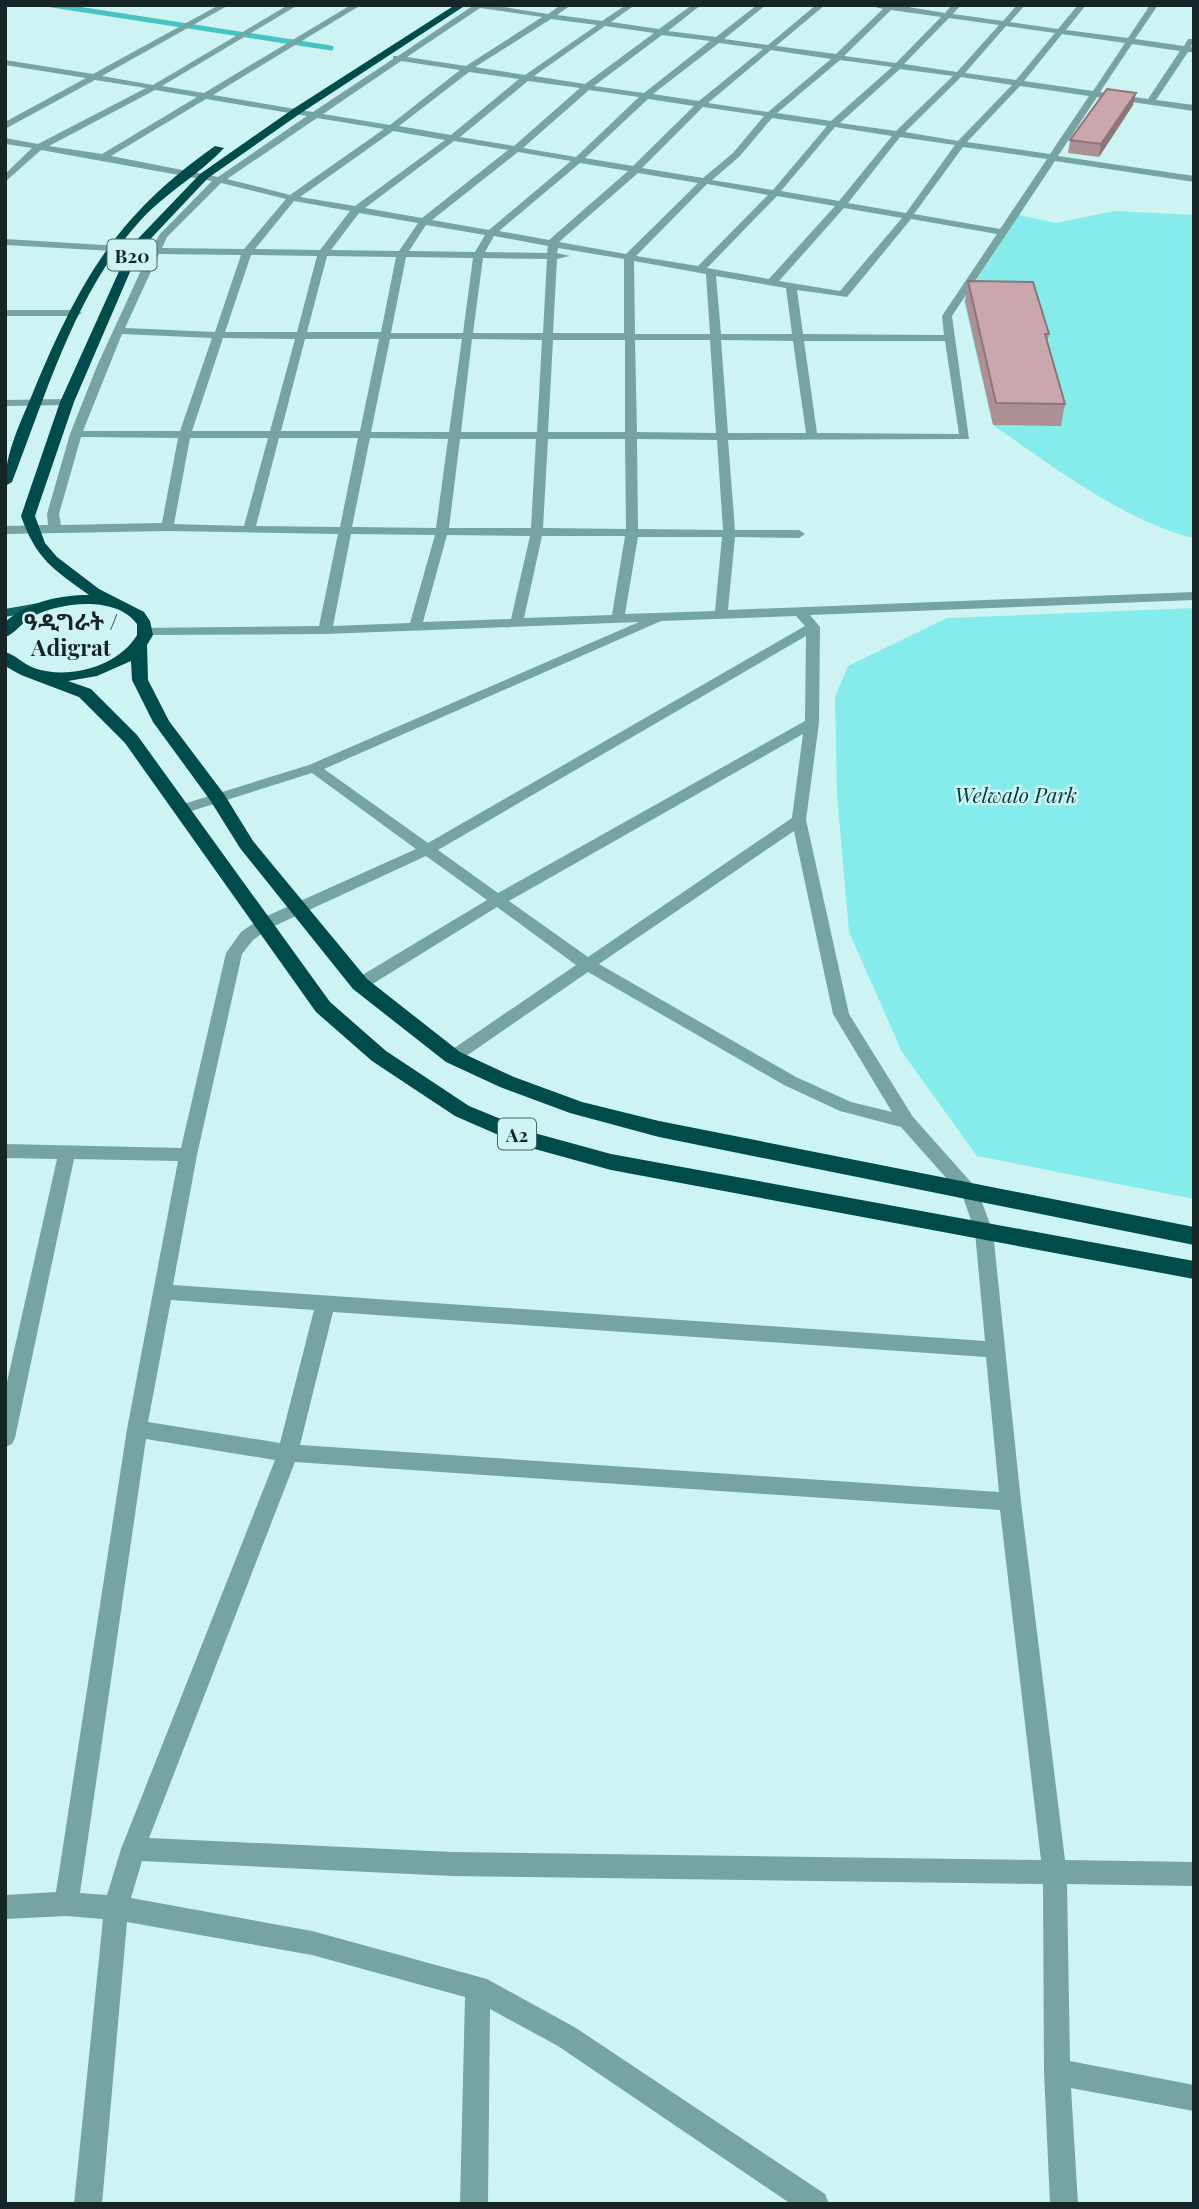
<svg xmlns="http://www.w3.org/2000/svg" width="1199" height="2209" font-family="'Playfair Display','Noto Sans Ethiopic',serif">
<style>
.green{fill:#85eceb}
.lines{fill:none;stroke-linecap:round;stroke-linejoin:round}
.stream{stroke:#47c3c3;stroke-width:5}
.minor{fill:#76a4a3;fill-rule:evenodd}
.major{fill:#116464;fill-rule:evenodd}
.highway{fill:#004b4b;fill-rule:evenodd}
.wall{fill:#ad9094}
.shaded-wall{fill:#8d7578}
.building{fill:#c9a7ac;stroke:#8d7578;stroke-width:2}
.labels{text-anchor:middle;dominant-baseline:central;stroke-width:5;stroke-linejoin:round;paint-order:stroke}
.shield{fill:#cdf4f3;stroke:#4d6363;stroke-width:2}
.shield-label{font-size:19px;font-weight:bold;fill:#162525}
.park-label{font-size:21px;font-style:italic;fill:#003c3c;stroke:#cdf4f3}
.far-district-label{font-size:23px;font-weight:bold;fill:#162525;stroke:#cdf4f3}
</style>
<rect width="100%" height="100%" fill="#cdf4f3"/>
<path class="green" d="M1115 211 1194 215V538C1127 523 1049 464 993 425L964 301 967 295 1019 215 1056 223Z
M1194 608V1199L977 1156 902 1052 849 932 837 795 835 697 848 666 947 618Z"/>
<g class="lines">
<path class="stream" d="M52 5 331 48"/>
<path class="minor" d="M219 5H229L102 76 153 85 288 5H298L162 86 204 93 351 5H361L213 95 313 112 393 59V56H398L471 7 468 5H490L548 14 561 5H571L557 15 602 21 626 5H635L611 22 659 29 692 5H701L668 31 716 37 757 5H766L724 39 768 45 816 5H825L776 46 836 54 883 9 867 5H896L945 13 952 5H961L953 14 1003 21 1017 5H1025L1010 22 1058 29 1078 5H1086L1066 30 1128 38 1150 5H1158L1135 39 1184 46 1188 39H1194L1191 47 1194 48V52H1188L1156 100 1194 105V111L1097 97 1058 156 1194 176V182L1055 161 952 316 969 439 728 440 735 530H799L805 534 799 538 735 537 728 610 1194 592V600L810 615 820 627 819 723 806 820 849 1014 913 1117 977 1189 993 1232 1021 1502 1065 1860 1194 1862V1886L1067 1884 1070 2061 1194 2085V2111L1071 2088 1078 2204H1050L1044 2072 1043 1884 452 1876 142 1861 131 1898 312 1931 487 1979 576 2028 825 2194 829 2204H791L558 2046 490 2009 488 2204H460L465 1997 312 1955 127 1922 102 2204H74L103 1919 66 1916 5 1919V1895L56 1892 127 1429 178 1161 74 1159 15 1438 12 1444 5 1447V1391L57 1159 5 1158V1144L181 1148 226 953 241 932 258 920 416 849 312 773 182 814 175 809 177 806 309 765 639 622 325 634 144 635 139 634V628L319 626 338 534 167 531 5 534V526L48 525 47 514 70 434 97 366 149 253 5 245V239L152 248 160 234 212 181 41 150 5 182V174L32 148 5 144V138L38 144 146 88 95 80 5 129V122L86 78 5 65V60L93 74ZM480 8 542 17 466 66 407 57ZM891 10 941 17 896 63 844 56ZM949 18 999 25 957 72 904 64ZM551 19 597 25 525 75 475 67ZM605 26 654 33 585 84 534 76ZM1006 26 1055 33 1016 80 965 73ZM1062 34 1125 43 1093 91 1024 81ZM662 35 710 41 644 93 594 86ZM719 43 763 49 699 101 653 94ZM1132 44 1180 51 1148 99 1100 92ZM771 50 831 59 768 112 708 103ZM840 60 892 67 831 121 777 113ZM401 61 460 70 390 125 323 114ZM900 69 953 76 896 131 840 123ZM469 72 519 79 451 135 399 126ZM961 77 1012 85 958 141 905 132ZM528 81 580 88 514 146 460 137ZM1020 86 1089 96 1050 154 967 142ZM155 90 197 97 102 154 49 146ZM589 90 639 97 576 157 523 148ZM206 99 307 116 218 177 111 156ZM648 99 694 106 633 166 585 158ZM703 107 764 116 733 153 703 178 642 168ZM317 118 384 129 290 195 227 179ZM772 118 827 126 773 190 712 180 739 157ZM835 127 892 136 839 201 781 191ZM393 131 445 140 355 206 300 197ZM900 137 955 145 906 213 848 203ZM454 141 508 150 422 218 365 208ZM963 147 1047 159 1000 229 914 214ZM518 152 571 161 489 230 432 220ZM580 163 628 171 549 240 499 231ZM638 173 698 183 626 254 559 242ZM221 183 286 199 244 249 162 248 167 237ZM707 184 768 195 698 266 636 256ZM777 196 835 206 769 279 707 268ZM294 201 350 211 320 250 255 249ZM844 208 902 218 840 291 779 281ZM359 213 418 223 399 251 331 250ZM911 219 997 234 942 316 944 335 803 334 797 290 847 297ZM426 225 485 235 475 252 409 251ZM494 236 548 246 547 253 485 252ZM558 248 624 259V333H553L557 259 570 256 557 253ZM159 254 241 255 215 332 125 328ZM251 255 317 256 297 332H225ZM327 256 396 257 381 332H307ZM406 257 473 258 463 333H391ZM483 258 547 259 543 333H473ZM634 261 706 274 710 334H635ZM716 276 786 288 792 334H721ZM122 334 212 338 180 431H83ZM223 338 295 339 270 431H192ZM305 339H379L360 431H281ZM390 339H462L449 432H371ZM472 339 542 340 537 432H461ZM553 340H625V432H548ZM635 340H710L716 433 637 432ZM721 340 793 341 806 433H728ZM804 341H945L959 434 817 433ZM81 437 178 438 162 523 61 525 59 514ZM190 438H268L244 526 174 524ZM279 438H358L340 527 256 526ZM370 438 448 439 436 528 352 527ZM460 439H536L531 528H449ZM548 439H625L626 529 543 528ZM637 439 717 440 723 530 638 529ZM351 534 435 535 410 623 333 626ZM447 535 530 536 511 619 423 622ZM542 536H625L612 615 524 618ZM638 537H722L715 611 625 614ZM796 616 805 626 428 843 324 769 661 621ZM806 636 805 721 498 893 438 850ZM803 734 792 818 588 957 509 901ZM794 831 833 1014 892 1112 851 1102 796 1077 599 964ZM426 856 487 900 354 980 352 984 354 988H366L497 907 576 965 447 1053 444 1057 447 1061H459L588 972 784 1085 840 1111 901 1127 963 1197 975 1232 985 1341 173 1285 197 1155 242 954 253 940 270 928ZM171 1300 314 1310 280 1443 148 1422ZM333 1312 986 1357 999 1492 300 1445ZM146 1439 275 1460 121 1849 107 1895 80 1893ZM295 1462 1000 1510 1041 1860 452 1852 149 1838Z
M5 310H77L82 313 77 316H5Z
M5 400 67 399 73 402 67 405 5 406Z"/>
<path class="major" d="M44 602 51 606 49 609 5 617V609Z"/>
<path class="highway" d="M455 5H466L301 113 208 178 139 251 74 402 35 516 45 543 57 557 99 589 144 612 150 621 153 635 147 645 148 680 169 721 224 794 253 841 367 979 460 1052 514 1077 582 1102 659 1121 1194 1227V1245L659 1137 570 1113 500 1087 446 1062 353 989 240 848 210 800 153 722 132 680 131 661 97 676 68 681 91 689 137 735 330 1002 386 1051 469 1106 538 1134 611 1154 1194 1261V1279L611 1170 524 1146 455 1116 372 1061 316 1012 125 743 79 697 21 675 5 666V652C16 655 23 664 34 668 68 680 118 667 137 635V624C116 595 59 602 32 617 22 622 15 634 5 637V622C28 602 59 595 89 595 53 569 36 559 21 516L60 402 130 247 200 174 293 109Z
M215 146 224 148C199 175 165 193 139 222 75 293 46 395 12 482L5 486C5 452 21 422 34 390 80 280 116 216 215 146Z"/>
</g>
<path class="wall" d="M1133 105 1099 157 1068 153 1070 140Z
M968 281 1049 334 1047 342 1065 404 1061 426 993 425 965 301Z"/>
<path class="shaded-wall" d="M1136 93 1133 105 1099 157 1101 144Z"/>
<path class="building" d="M1107 89 1136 93 1101 144 1070 140Z
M968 281 1033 282 1049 334H1045L1065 404 996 403Z"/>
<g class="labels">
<g class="shield">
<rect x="107.5" y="239.5" width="49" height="31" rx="5"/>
<rect x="498" y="1118.5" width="38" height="31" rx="5"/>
</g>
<g class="shield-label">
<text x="132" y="255">B20</text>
<text x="517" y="1134">A2</text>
</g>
<g class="park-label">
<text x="1016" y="794">Welwalo Park</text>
</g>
<g class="far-district-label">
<text x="71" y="620">ዓዲግራት /<tspan x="71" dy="26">Adigrat</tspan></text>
</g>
</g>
<rect width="1199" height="2209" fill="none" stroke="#162525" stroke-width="14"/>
</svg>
